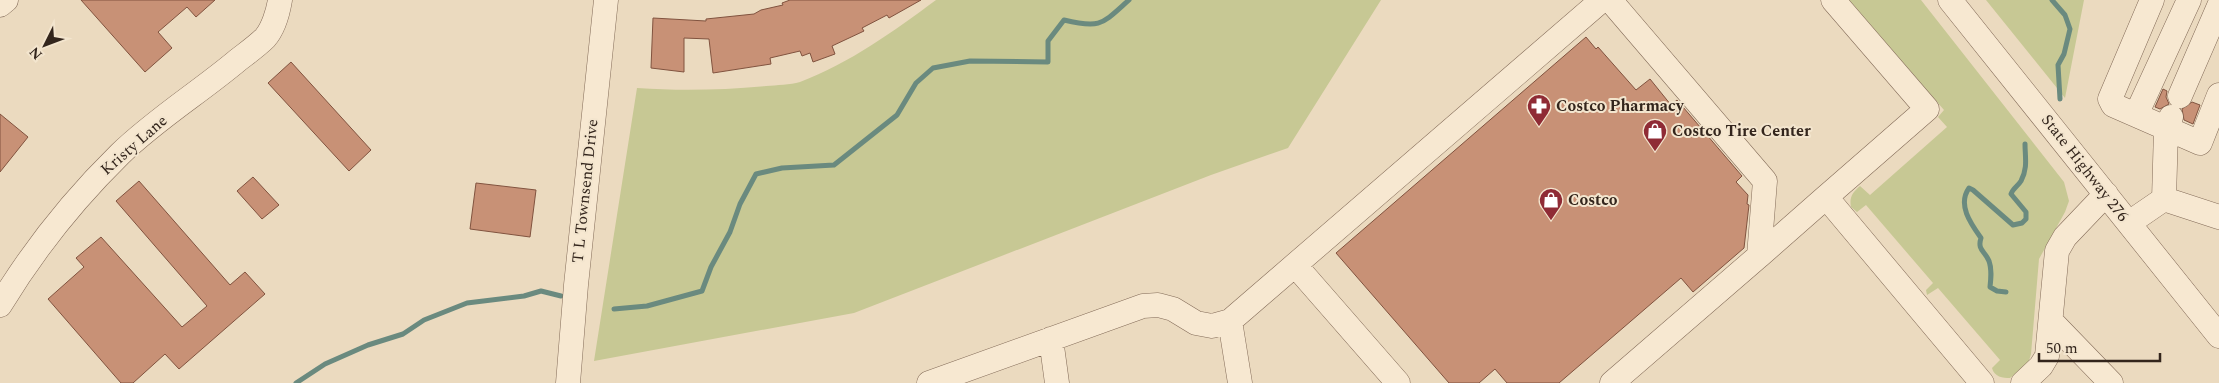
<svg xmlns="http://www.w3.org/2000/svg" width="2219" height="383" font-family="Spectral,serif">
<style>
.green{fill:#c7c894}
.lines{fill:none;stroke-linecap:round;stroke-linejoin:round}
.stream{stroke:#6a8a7f;stroke-width:5}
.building{fill:#c89176;stroke:#81533f}
.minor-casing{stroke:#836b58;stroke-width:25}
.minor{stroke:#f7e8d1;stroke-width:24}
.labels{text-anchor:middle;dominant-baseline:central;stroke-width:4;stroke-linejoin:round;paint-order:stroke}
.poi-label{font-size:16px;font-weight:bold;fill:#33251c;stroke:#f3e5ce;text-anchor:start}
.street-label{font-size:16px;fill:#33251c;stroke:#f3e5ce}
</style>
<rect width="100%" height="100%" fill="#ebdabf"/>
<path class="green" d="M936 0H1381L1288 148 1211 175 854 313 594 361 637 88C681 91 722 90 766 86 777 85 790 85 800 82 850 63 894 31 936 0Z
M1849 0H1921L2064 182 2069 201 2065 212 2039 259 2031 354 2028 364 2010 378C2003 378 1994 377 1992 368L2000 360 1938 288 1927 295 1926 290 1933 283 1866 205 1857 212 1851 207C1849 197 1853 192 1860 186L1870 195 1947 127 1938 117 1944 110Z
M1986 0H2084L2065 98Z"/>
<g class="lines">
<path class="stream" d="M2052 0 2065 15 2070 29 2064 54 2058 65 2060 99
M2006 292 1997 291 1990 287C1991 278 1992 269 1989 261 1985 251 1977 250 1981 238 1971 224 1957 205 1969 188L1973 190 2013 225 2022 223 2026 219V212L2011 194C2013 188 2018 186 2021 181 2028 168 2025 157 2025 144
M614 309 647 306 702 291 711 267 730 232 740 204 756 174 782 168 834 165 897 115 916 83 933 68 970 61 1048 62V41L1064 20C1101 29 1102 24 1129 0
M296 383 325 364 368 345 403 334 424 320 467 303 524 296 541 291 561 296"/>
</g>
<path class="building" d="M81 0H215L196 17 187 7 158 32 172 48 145 72Z
M790 0H921L889 18 887 15 862 28 864 31 832 46 835 54 813 62 810 53 802 56 800 51 770 58 771 64 713 73 709 39 684 38V72L651 68 653 18 706 21V19L754 14 761 10 783 5 782 3Z
M1586 37 1596 49 1598 47 1636 90 1650 79 1671 105 1677 100 1742 176 1736 182 1748 195 1747 204 1749 205 1744 248 1693 292 1681 278 1559 383H1507L1495 369 1479 383H1449L1336 253Z
M291 62 371 150 349 171 268 83Z
M2163 89 2167 91 2166 97 2169 104 2160 109 2155 107Z
M2192 102 2200 105 2193 124 2184 120 2182 109Z
M0 114 28 137 0 172Z
M253 177 279 205 262 219 237 191Z
M139 181 230 285 245 272 265 294 179 369 165 354 133 383H121L48 299 84 267 76 258 101 237 182 327 207 306 116 201Z
M476 183 536 190 530 237 470 229Z"/>
<g class="lines">
<g class="minor-casing">
<path id="minor" d="M1610 0 1765 181 1759 256 1612 383
M1833 0 1927 109 1826 197 1982 383
M1950 0 2219 336
M2152 0 2113 92 2110 99 2113 105 2200 143 2219 95
M0 5 6 0
M2180 96 2219 6
M2136 115 2189 0
M2164 199 2166 129 2171 117
M2129 223 2164 199 2219 217
M1759 256 1826 197
M1295 265 1398 383
M0 305C34 249 73 200 120 154 156 119 200 92 238 60 247 53 257 46 265 38 273 29 278 12 280 0
M1230 321 1240 383
M2052 322 2111 383
M1051 339 1057 383
M568 383 576 285 606 0
M929 383 1143 306 1158 305 1173 309 1196 323 1212 326 1230 321 1602 0
M2023 383 2041 366 2047 356 2057 251 2065 237 2106 194"/>
</g>
<use href="#minor" class="minor"/>
</g>
<defs>
<g id="pharmacy-pin" transform="scale(1.25)"><path d="M0 17L-7.5 6A9.5 9.5 0 1 1 7.5 6Z" fill="#8f2b35" stroke="#f3e5ce"/><path d="M-2-6h4v4h4v4h-4v4h-4v-4h-4v-4h4Z" fill="#fff"/></g>
<g id="shop-pin" transform="scale(1.25)"><path d="M0 17L-7.5 6A9.5 9.5 0 1 1 7.5 6Z" fill="#8f2b35" stroke="#f3e5ce"/><path d="M-5-2.5h2.3a2.7 3.5 0 0 1 5.4 0H5L5.5 6h-11ZM-1.5-2.5h3a1.5 2.3 0 0 0-3 0Z" fill="#fff"/></g>
</defs>
<g fill-rule="evenodd">
<use href="#pharmacy-pin" x="1539" y="106"/>
<use href="#shop-pin" x="1655" y="131"/>
<use href="#shop-pin" x="1551" y="200"/>
</g>
<g class="labels">
<g class="poi-label">
<text x="1556" y="106">Costco Pharmacy</text>
<text x="1672" y="131">Costco Tire Center</text>
<text x="1568" y="200">Costco</text>
</g>
<g class="street-label">
<text transform="translate(134 145) rotate(-41)">Kristy Lane</text>
<text transform="translate(2085 168) rotate(52)">State Highway 276</text>
<text transform="translate(585 191) rotate(-84)">T L Townsend Drive</text>
</g>
</g>
<g transform="translate(45 45) rotate(228)" stroke="#f3e5ce" stroke-width="4" paint-order="stroke">
<path d="M0-4L9 19L0 12L-9 19Z" fill="#33251c"/>
<text y="-8" font-size="14" font-weight="bold" text-anchor="middle" fill="#33251c">N</text>
</g>
<path d="M2039 353v8h121v-8" fill="none" stroke="#33251c" stroke-width="2.5"/>
<text x="2046" y="353" font-size="15" fill="#33251c" stroke="#f3e5ce" stroke-width="4" paint-order="stroke">50 m</text>
</svg>
